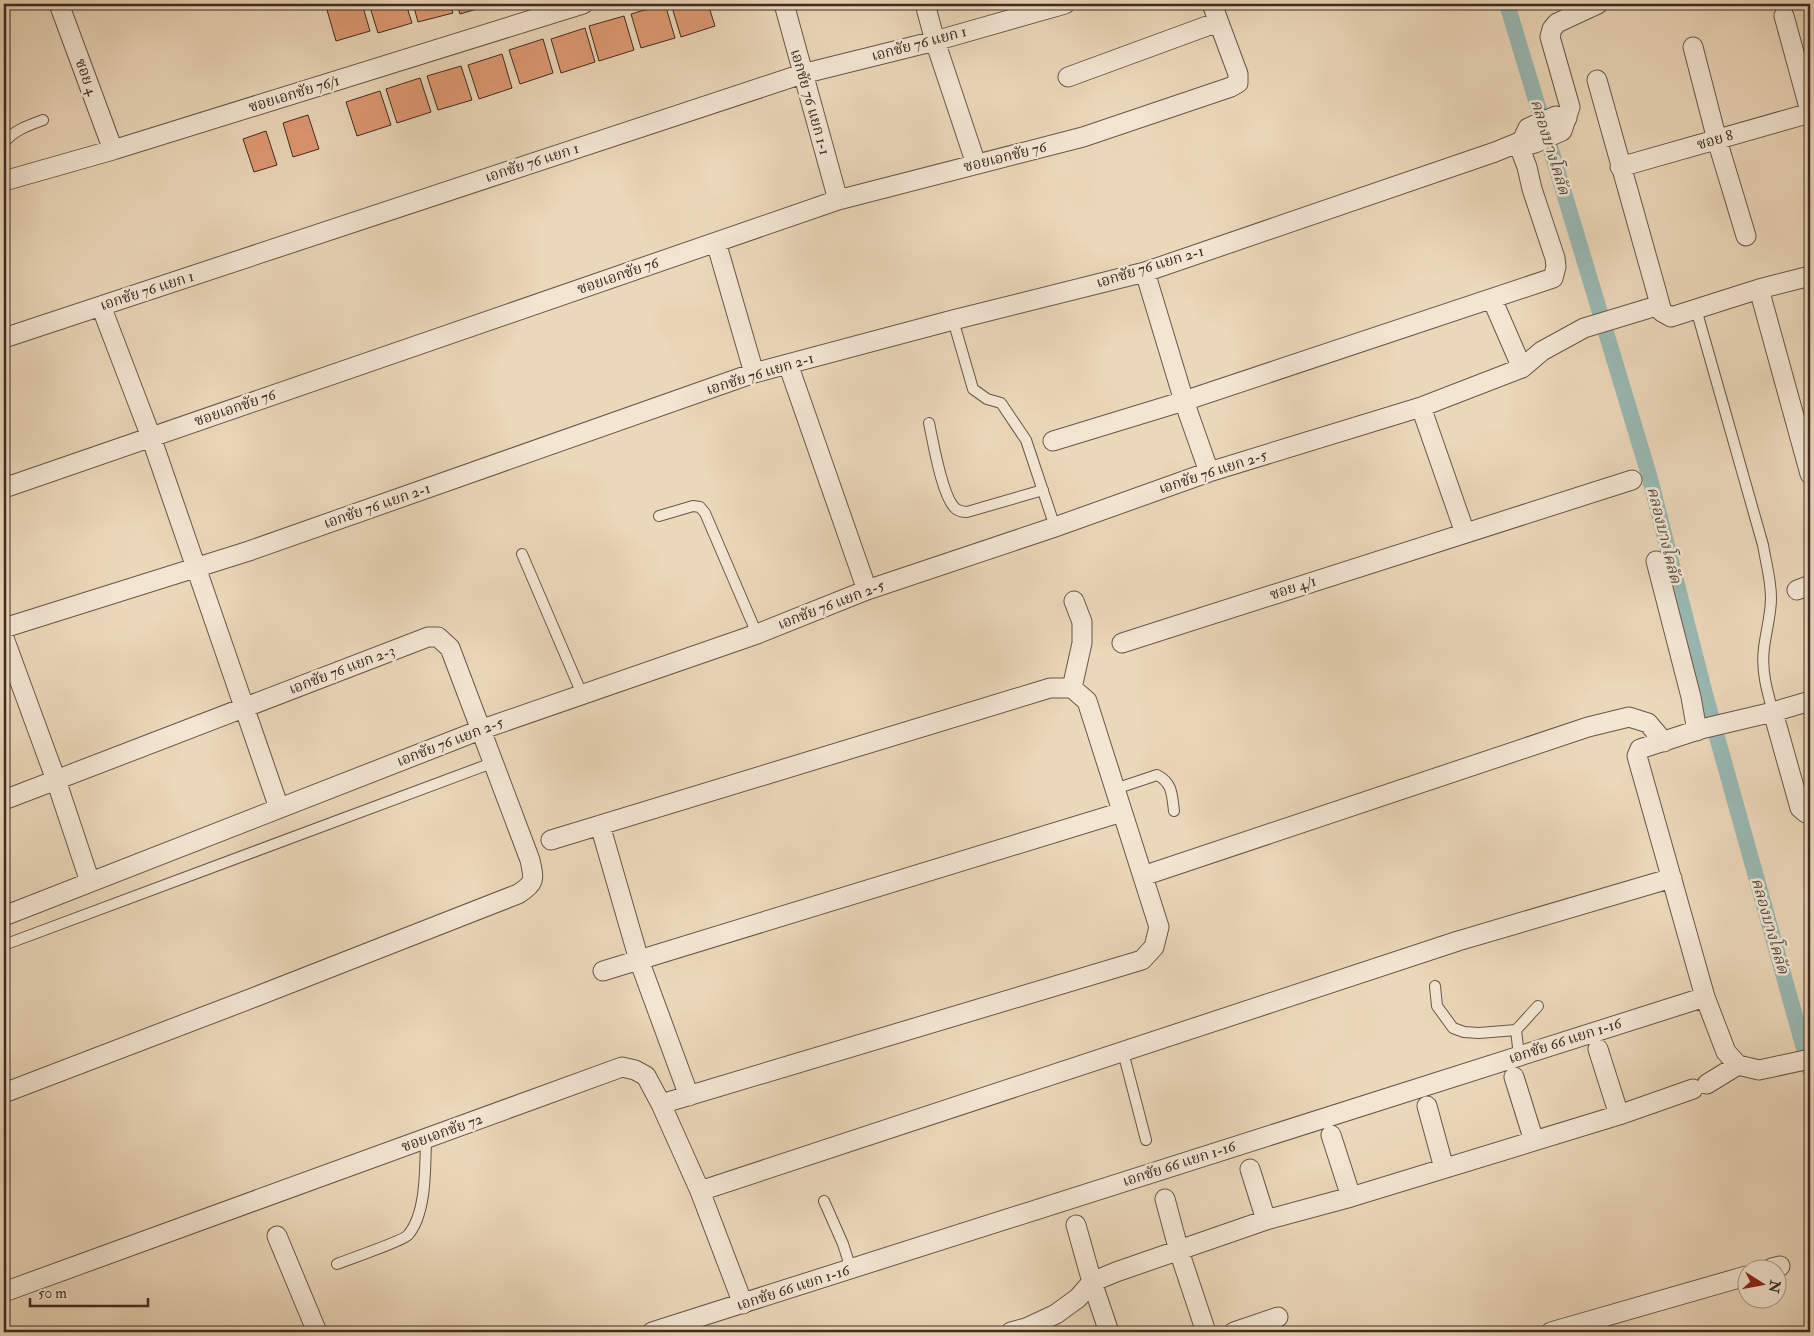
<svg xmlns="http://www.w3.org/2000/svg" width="1814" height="1336" font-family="'IM FELL Double Pica','Noto Serif Thai',serif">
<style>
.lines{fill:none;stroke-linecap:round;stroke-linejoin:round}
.canal{stroke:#98b9b2;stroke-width:16}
.building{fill:#de9973;stroke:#3d2b22}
.lane-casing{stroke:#685648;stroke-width:12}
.street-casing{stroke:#685648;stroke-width:21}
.lane{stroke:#f2e5d2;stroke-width:10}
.street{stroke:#f2e5d2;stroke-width:19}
.labels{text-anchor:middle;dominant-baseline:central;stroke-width:5;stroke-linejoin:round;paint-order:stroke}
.street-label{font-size:15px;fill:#3d2b22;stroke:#f2e5d2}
.water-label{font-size:16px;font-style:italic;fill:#544e46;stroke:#f2e5d2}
</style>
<rect width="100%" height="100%" fill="#ebd7b9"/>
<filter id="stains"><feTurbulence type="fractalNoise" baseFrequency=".004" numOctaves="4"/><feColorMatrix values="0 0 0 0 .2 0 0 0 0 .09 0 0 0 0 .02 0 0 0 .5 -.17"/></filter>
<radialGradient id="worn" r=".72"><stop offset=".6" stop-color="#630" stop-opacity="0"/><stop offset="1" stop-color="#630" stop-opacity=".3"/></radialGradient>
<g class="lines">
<path class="canal" d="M1507 4 1649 475 1705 694 1810 1070"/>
</g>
<path class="building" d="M347 4H362L370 31 336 41 327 10Z
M369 4H406L412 23 378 33Z
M413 4H450L453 13 418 22Z
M457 4H494L460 14Z
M665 4 675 38 641 48 631 14Z
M671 4H708L715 26 681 37Z
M624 16 634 50 599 61 589 26Z
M585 28 595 62 561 73 551 39Z
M543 39 553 73 520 84 509 50Z
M502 54 512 88 479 99 468 65Z
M461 66 472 100 438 110 427 76Z
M420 78 431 112 397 123 386 89Z
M380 91 391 125 357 136 346 102Z
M308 115 319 149 293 157 283 123Z
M266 131 277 165 254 172 243 139Z"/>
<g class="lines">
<g class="lane-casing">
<path id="lane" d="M4 143C12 131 29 125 43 120
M1696 309 1763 545C1766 563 1771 580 1771 598 1771 615 1766 631 1764 648 1761 670 1767 691 1773 712
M953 320 973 389 987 399 1001 403 1026 440 1055 527
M929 423C933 441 942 498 956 509 959 511 964 512 967 512L1043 490
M659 516 693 506 700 507 705 513 757 634
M522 554 582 694
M1115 789 1157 775C1173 783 1172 796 1174 811
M4 945 492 763
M1435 986 1437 1006 1453 1028 1464 1032 1479 1033 1516 1030
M1123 1052 1146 1140
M1519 1056 1516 1030 1538 1006
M824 1201 843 1244 851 1269
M337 1264C349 1259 403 1241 408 1235 427 1213 425 1166 426 1138"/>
</g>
<g class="street-casing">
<path id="street" d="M59 4 113 150
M784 4 838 200
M925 4 935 41 976 164
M1784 16 1810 111
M1693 47 1717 140 1746 236
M1068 77 1218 22
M1597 80 1656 290 1662 312 1671 317 1759 289 1810 276
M1522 141 1531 144 1535 143 1562 131 1570 107 1550 37 1552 29 1557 23 1598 4
M1522 141 1528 128 1556 116 1567 118
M1620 167 1810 113
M4 181 113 150 583 4
M716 242 754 373
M1145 272 1184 401 1209 472
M1759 289 1810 474
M1492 299 1522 368
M101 306 151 437 279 808
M4 338 802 74 935 41 1065 4
M788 364 867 590
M1421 407 1465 533
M1053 441 1184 401 1553 278 1556 267 1555 258 1532 189 1527 167 1518 143
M4 488 838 200 1083 137 1231 87 1238 83V74L1212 4
M1656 561 1691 697 1697 731
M1797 590 1810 585
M4 628 249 551 754 373 953 320 1145 272 1495 152 1522 141
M4 638 56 780 90 882
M1122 643 1632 480
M1072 688 1082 643V622L1074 601
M1810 701 1773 712 1701 729 1640 749 1637 756 1705 997 1726 1052 1738 1065 1759 1070 1810 1059
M1773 712 1800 808 1806 813 1810 814
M4 800 428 637H438L450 648 530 860C534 879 536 883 518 894L255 997 4 1093
M600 825 639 960 689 1096
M551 840 1050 688H1072L1087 701 1159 927 1154 947 1142 960 661 1104
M1143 876 1588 727 1629 717 1648 723 1664 742
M4 916 480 730 757 634 867 590 1055 527 1209 472 1421 407 1522 368 1542 351 1584 328 1660 305
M603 971 1122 812
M1598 1049 1619 1115
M1514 1077 1534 1141
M1707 1084 1738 1065
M1427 1106 1444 1168
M1331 1135 1351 1197
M1250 1169 1266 1220
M700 1191 1458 941 1672 878
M1165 1199 1179 1251 1206 1332
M1076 1225 1092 1282 1109 1332
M277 1236 317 1332
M1772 1268 1780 1266
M4 1292 622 1067 635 1070 646 1076 661 1104 700 1191 743 1304
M652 1332 1705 997
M1011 1332 1026 1328 1056 1314 1078 1298 1092 1282 1116 1272 1266 1220 1351 1197 1619 1115 1693 1089
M1234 1332 1278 1317
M1551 1332 1746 1276"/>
</g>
<use href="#lane" class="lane"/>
<use href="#street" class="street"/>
</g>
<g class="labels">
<g class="street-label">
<text transform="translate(919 44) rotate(-15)">เอกชัย 76 แยก 1</text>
<text transform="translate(86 77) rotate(70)">ซอย 4</text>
<text transform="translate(294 94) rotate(-17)">ซอยเอกชัย 76/1</text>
<text transform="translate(810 102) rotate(74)">เอกชัย 76 แยก 1-1</text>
<text transform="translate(1715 140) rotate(-16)">ซอย 8</text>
<text transform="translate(1005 157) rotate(-14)">ซอยเอกชัย 76</text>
<text transform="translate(532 163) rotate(-18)">เอกชัย 76 แยก 1</text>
<text transform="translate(1150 267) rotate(-17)">เอกชัย 76 แยก 2-1</text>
<text transform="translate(618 276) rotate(-19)">ซอยเอกชัย 76</text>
<text transform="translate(147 291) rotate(-18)">เอกชัย 76 แยก 1</text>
<text transform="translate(760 374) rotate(-17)">เอกชัย 76 แยก 2-1</text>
<text transform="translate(235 408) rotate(-19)">ซอยเอกชัย 76</text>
<text transform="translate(1213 472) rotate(-18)">เอกชัย 76 แยก 2-5</text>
<text transform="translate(377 506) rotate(-19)">เอกชัย 76 แยก 2-1</text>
<text transform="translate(1293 588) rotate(-18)">ซอย 4/1</text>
<text transform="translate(831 605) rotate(-21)">เอกชัย 76 แยก 2-5</text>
<text transform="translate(342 670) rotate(-21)">เอกชัย 76 แยก 2-3</text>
<text transform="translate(450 742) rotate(-21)">เอกชัย 76 แยก 2-5</text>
<text transform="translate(1565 1041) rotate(-18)">เอกชัย 66 แยก 1-16</text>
<text transform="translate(442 1133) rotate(-20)">ซอยเอกชัย 72</text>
<text transform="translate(1179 1164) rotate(-18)">เอกชัย 66 แยก 1-16</text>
<text transform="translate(793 1288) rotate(-18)">เอกชัย 66 แยก 1-16</text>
</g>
<g class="water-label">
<text transform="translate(1550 147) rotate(73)">คลองบางโคลัด</text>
<text transform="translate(1664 535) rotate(76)">คลองบางโคลัด</text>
<text transform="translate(1770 926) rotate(74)">คลองบางโคลัด</text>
</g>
</g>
<rect width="1814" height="1336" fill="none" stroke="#ebd7b9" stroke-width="20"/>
<rect x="5" y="5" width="1804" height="1326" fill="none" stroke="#3d2b22" stroke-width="2.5"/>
<rect x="10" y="10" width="1794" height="1316" fill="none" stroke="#3d2b22"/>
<g transform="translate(1762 1284) rotate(101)"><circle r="24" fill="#f2e5d2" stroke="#aa9b8c"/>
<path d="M0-4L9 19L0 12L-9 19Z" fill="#8f2418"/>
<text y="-8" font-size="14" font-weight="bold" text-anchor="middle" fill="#3d2b22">N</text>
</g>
<path d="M30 1298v8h118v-8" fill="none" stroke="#3d2b22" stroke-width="2.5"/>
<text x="38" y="1298" font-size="15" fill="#3d2b22" stroke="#f2e5d2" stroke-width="4" paint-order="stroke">50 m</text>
<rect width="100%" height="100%" filter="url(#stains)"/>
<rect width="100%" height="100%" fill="url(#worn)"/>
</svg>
